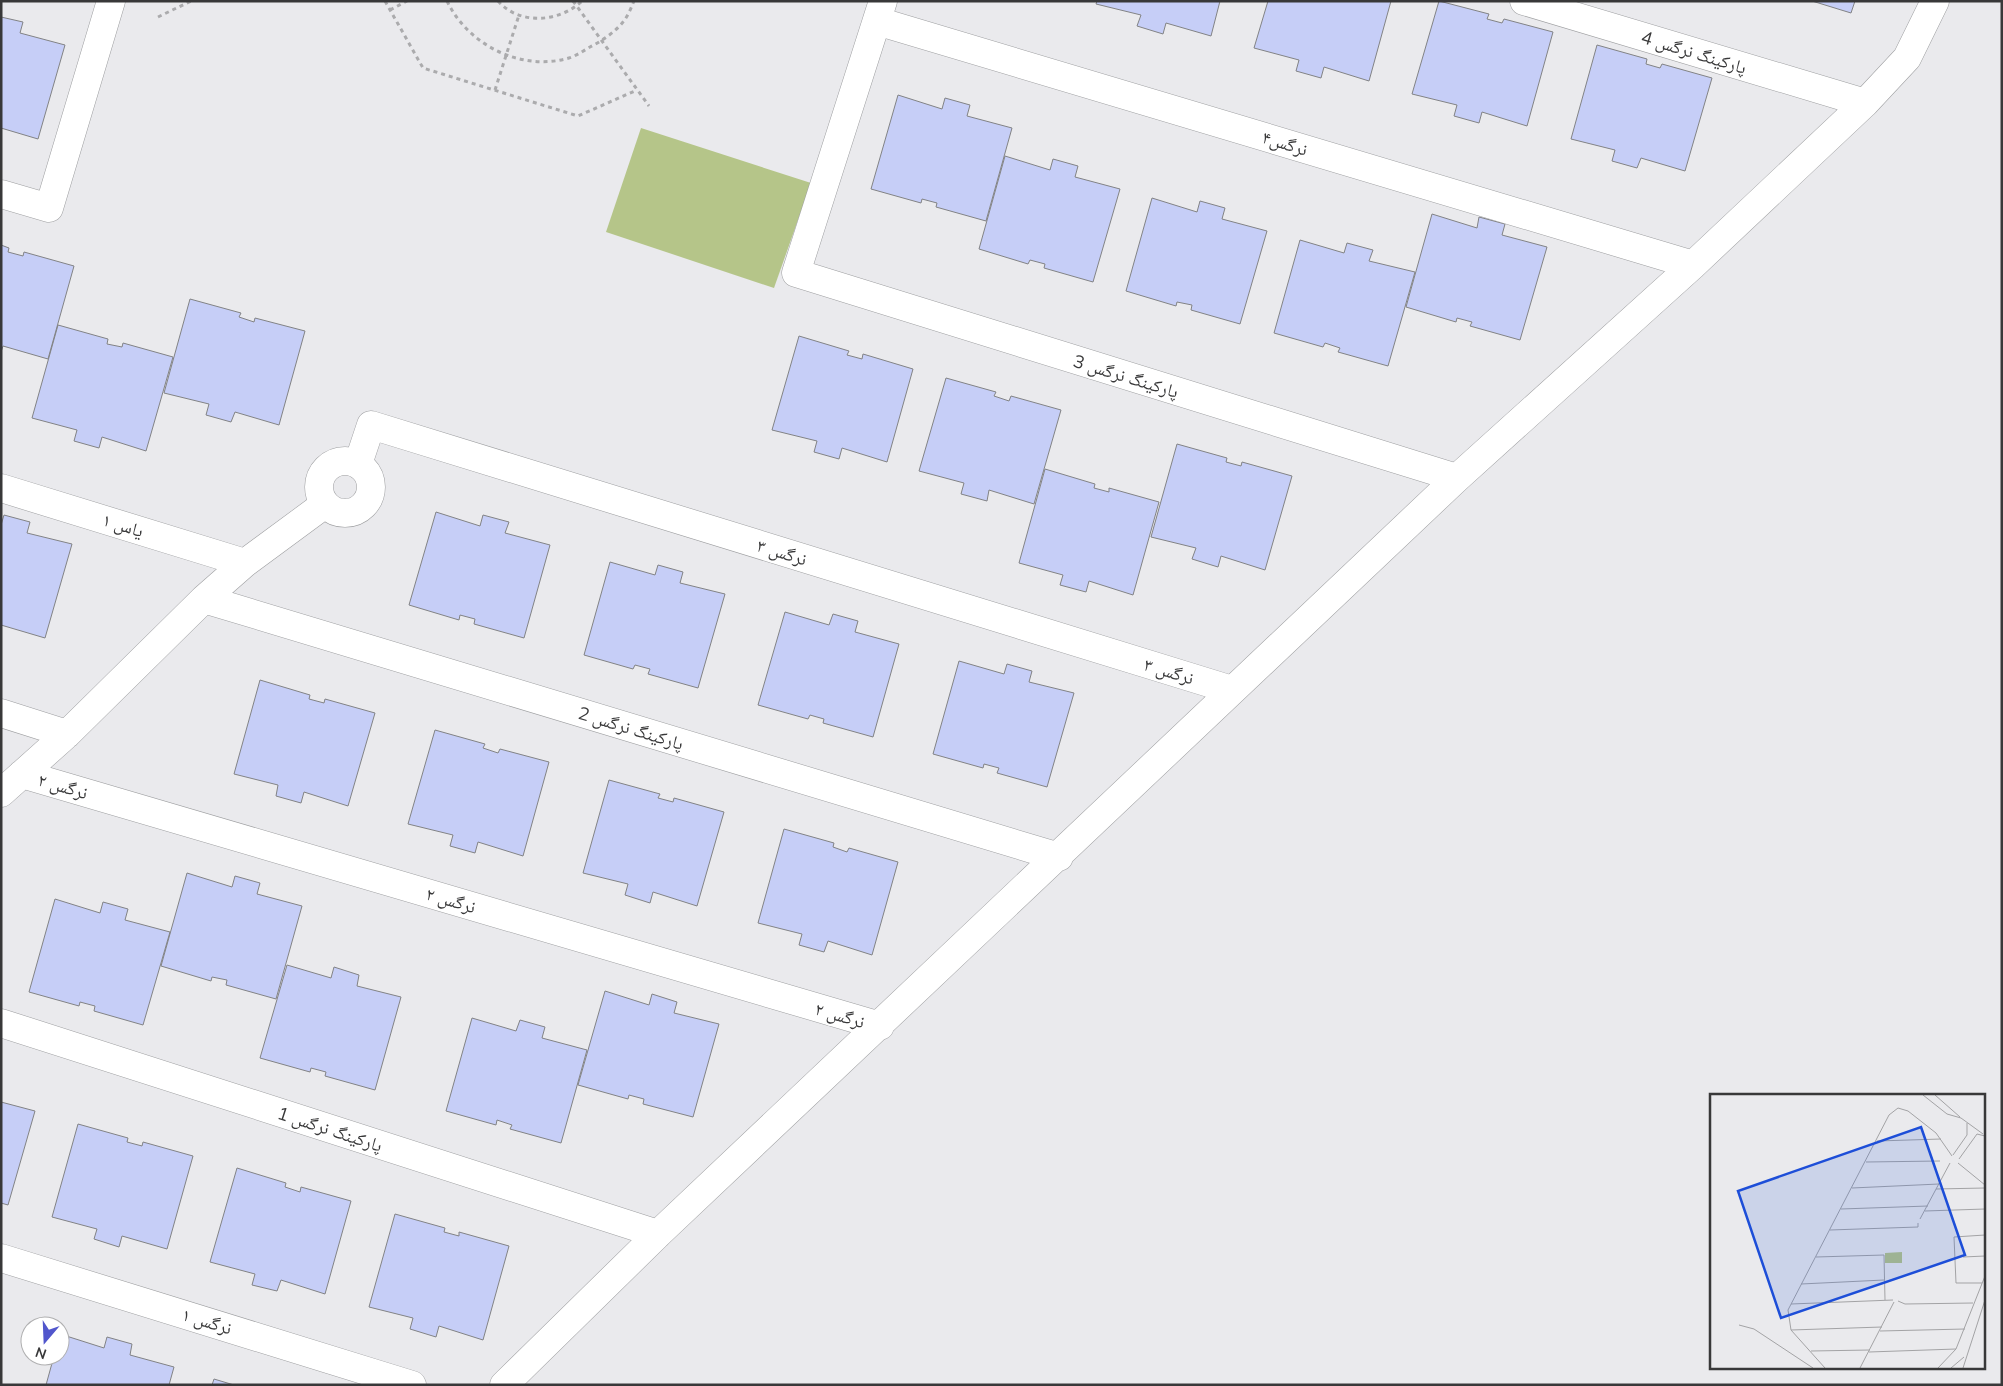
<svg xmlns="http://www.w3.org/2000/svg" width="2003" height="1386" font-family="Mulish,'Noto Naskh Arabic',sans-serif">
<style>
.green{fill:#b5c589}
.building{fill:#c6cef7;stroke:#828385}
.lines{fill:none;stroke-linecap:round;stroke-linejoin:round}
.minor-casing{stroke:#9e9fa1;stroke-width:29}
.path{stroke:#ababad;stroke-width:3;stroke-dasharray:4 4;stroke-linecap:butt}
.minor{stroke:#fff;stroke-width:28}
.labels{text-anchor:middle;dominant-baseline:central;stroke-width:4;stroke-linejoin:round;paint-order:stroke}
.street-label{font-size:18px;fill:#383839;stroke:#fff}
.inset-road{fill:none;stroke:#a3a3a5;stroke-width:1}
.view{fill:#1d4ed8;fill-opacity:0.15;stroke:#1d4ed8;stroke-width:2.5}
.inset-edge{fill:none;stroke:#383839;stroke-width:2.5}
</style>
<rect width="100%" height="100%" fill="#eaeaed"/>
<path class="green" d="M641 128 811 183 774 288 606 232Z"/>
<path class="building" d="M1097 1H1220L1211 36 1166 23 1163 34 1137 26 1141 15 1096 4Z
M1268 1H1391L1369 81 1324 67 1321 78 1296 71 1299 60 1254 48Z
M1439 1 1489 14 1487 19 1502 23 1504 19 1553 32 1527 126 1482 112 1479 123 1454 116 1457 105 1412 94Z
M1812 1H1855L1851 13Z
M1 17 23 22 20 33 65 45 38 139 1 128Z
M1597 45 1647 59 1646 64 1660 68 1662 64 1712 78 1685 171 1641 158 1637 168 1612 161 1615 150 1571 139Z
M898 95 942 109 945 98 970 105 967 116 1012 128 986 221 936 207 937 203 922 199 921 203 871 189Z
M1005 156 1050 170 1053 159 1078 166 1075 177 1120 189 1093 282 1044 268 1045 264 1030 260 1028 264 979 249Z
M1152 198 1197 212 1200 201 1225 208 1222 219 1267 231 1240 324 1191 310 1192 305 1177 302 1176 306 1126 291Z
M1432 214 1477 228 1479 217 1505 224 1502 235 1547 247 1520 340 1470 326 1472 322 1457 318 1456 322 1406 307Z
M1300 240 1344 253 1347 243 1373 250 1369 261 1415 272 1388 366 1338 352 1340 348 1325 343 1323 347 1274 333Z
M1 245 9 248 8 252 23 256 24 252 74 266 48 359 3 346 1 352Z
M190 299 241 313 239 317 254 322 255 318 305 331 279 425 235 412 231 422 206 415 209 404 164 393Z
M58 325 108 339 107 344 122 347 123 343 173 357 146 451 102 437 99 448 74 441 77 430 32 418Z
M799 336 849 351 847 355 862 359 863 354 913 369 887 462 842 448 839 459 814 452 817 441 772 430Z
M946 378 996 392 994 396 1009 401 1011 396 1061 410 1034 504 989 490 987 501 961 494 964 483 919 471Z
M1177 444 1227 458 1226 462 1241 466 1242 462 1292 476 1265 570 1221 556 1218 567 1192 559 1196 548 1151 537Z
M1045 469 1095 484 1094 488 1109 492V488L1159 502 1133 595 1089 581 1086 592 1060 585 1063 575 1019 563Z
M436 512 480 526 483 515 509 522 505 533 550 545 524 638 474 624 475 619 460 615 459 620 409 605Z
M4 515 30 522 27 533 72 544 45 638 1 625V525Z
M610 562 655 575 658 565 683 572 680 583 725 594 698 688 648 674 650 669 635 665 633 669 584 655Z
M785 612 829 625 833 614 858 621 855 632 899 644 873 737 823 723 824 719 810 715 808 719 758 705Z
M959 661 1004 674 1007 664 1032 671 1029 682 1074 693 1047 787 997 773 999 768 984 764 983 768 933 754Z
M260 680 310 695 309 699 324 703 325 699 375 713 348 806 304 792 301 803 276 796 278 785 234 774Z
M435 730 485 744 483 748 498 753 500 749 549 762 523 856 478 842 475 853 450 846 453 835 408 824Z
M609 780 660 794 658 798 673 802 674 798 724 812 697 906 653 892 650 903 625 895 628 884 583 873Z
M784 829 834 843 833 847 847 852 849 848 898 862 872 955 828 941 824 952 799 945 802 934 758 923Z
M187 873 232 887 235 876 260 883 257 894 302 906 276 999 226 985 227 980 212 977 211 981 161 966Z
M55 899 100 913 103 902 128 909 125 920 170 932 143 1025 94 1011 95 1006 80 1002 79 1006 29 992Z
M287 965 331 978 334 967 359 975 357 986 401 997 375 1090 325 1076 326 1072 311 1068 310 1072 260 1058Z
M605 991 649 1005 652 994 677 1002 674 1013 719 1024 693 1117 643 1104 644 1099 629 1095 628 1099 578 1085Z
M472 1018 516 1031 520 1020 545 1027 542 1038 587 1050 561 1143 510 1129 512 1125 497 1120 496 1125 446 1111Z
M1 1102 35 1111 8 1205 1 1203Z
M78 1124 128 1138 127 1142 142 1146 143 1142 193 1156 167 1249 122 1236 119 1247 94 1239 97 1229 52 1217Z
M237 1168 286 1183 285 1187 300 1192 301 1187 351 1201 325 1294 281 1280 277 1291 252 1285 255 1274 210 1262Z
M395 1214 445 1228 444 1232 459 1236V1232L509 1246 483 1340 439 1326 436 1337 410 1329 413 1318 369 1307Z
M60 1334 104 1348 107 1337 132 1344 130 1355 174 1367 169 1385H46L54 1356H60Z
M214 1379 234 1385H212Z"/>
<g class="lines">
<g class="minor-casing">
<path id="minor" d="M883 1 796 273 1457 478
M1524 1 1865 103
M877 21 1693 265
M1 194 49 208 111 1
M319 487a26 26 0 1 1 52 0a26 26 0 1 1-52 0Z
M358 464 371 425 1232 690
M1 488 245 563
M204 599 1059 857
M1 713 67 734
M22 774 880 1026
M1 793 67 734 204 599 245 563 325 504
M1 1023 658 1234
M1 1258 412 1385
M504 1385 658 1234 1457 478 1693 265 1865 103 1907 58 1935 1"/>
</g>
<path class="path" d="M385 1 423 68 578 116 637 90
M447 1C468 45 521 72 569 58 576 56 583 51 590 47 602 41 615 32 623 22 628 16 631 8 634 1
M498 1C520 26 560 22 582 1
M573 1 649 106
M390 10 407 1
M158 17 191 1
M495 90 519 15"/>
<use href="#minor" class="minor"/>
</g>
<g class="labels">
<g class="street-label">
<text transform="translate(1694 52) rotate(17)">پارکینگ نرگس 4</text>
<text transform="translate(1285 143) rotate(17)">نرگس۴</text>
<text transform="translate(1126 376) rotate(17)">پارکینگ نرگس 3</text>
<text transform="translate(123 525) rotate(17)">یاس ۱</text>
<text transform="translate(782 552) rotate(17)">نرگس ۳</text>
<text transform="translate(1169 671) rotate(17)">نرگس ۳</text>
<text transform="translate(631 728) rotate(17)">پارکینگ نرگس 2</text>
<text transform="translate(63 786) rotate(16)">نرگس ۲</text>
<text transform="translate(451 900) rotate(16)">نرگس ۲</text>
<text transform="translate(840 1015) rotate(16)">نرگس ۲</text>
<text transform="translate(330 1129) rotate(18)">پارکینگ نرگس 1</text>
<text transform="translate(207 1321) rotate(17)">نرگس ۱</text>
</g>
</g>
<g transform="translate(1710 1094)">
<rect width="275" height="275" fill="#eaeaed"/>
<path d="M192 158V169H175V159Z" fill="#b5c589"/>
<path class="inset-road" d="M213 1 237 20 251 24M225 1 250 23M251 24 273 40M167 47 231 45M243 61 257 41V29M249 65 267 40 275 42M156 68 230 67M248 69 275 91M142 94 229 90M226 95 275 94M131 115 218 112M215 117 275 115M210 125 240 69M120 136 208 133V129M106 163 174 161 175 206M253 163 275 162M272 189H246L244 143 275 141M91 190 174 186M188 207 195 210 263 209M81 210 183 206M29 231 44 235 103 274M81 236 172 233M170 237 255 235M101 257 160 256M159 258 246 255M115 274 81 236 78 216 179 21 188 14 198 17 226 39 242 62M150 274 184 208M228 274 246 255 275 182M241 274 254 263M253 274 275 206"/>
<path class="view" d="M211 33 255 161 71 224 28 97Z"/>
<rect width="275" height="275" class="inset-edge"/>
</g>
<rect width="2003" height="1386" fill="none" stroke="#383839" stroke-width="5"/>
<g transform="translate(45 1341) rotate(199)"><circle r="24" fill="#ffffff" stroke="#afafb0"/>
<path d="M0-4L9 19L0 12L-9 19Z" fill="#5156cc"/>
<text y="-8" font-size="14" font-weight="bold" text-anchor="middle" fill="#383839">N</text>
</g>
</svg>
